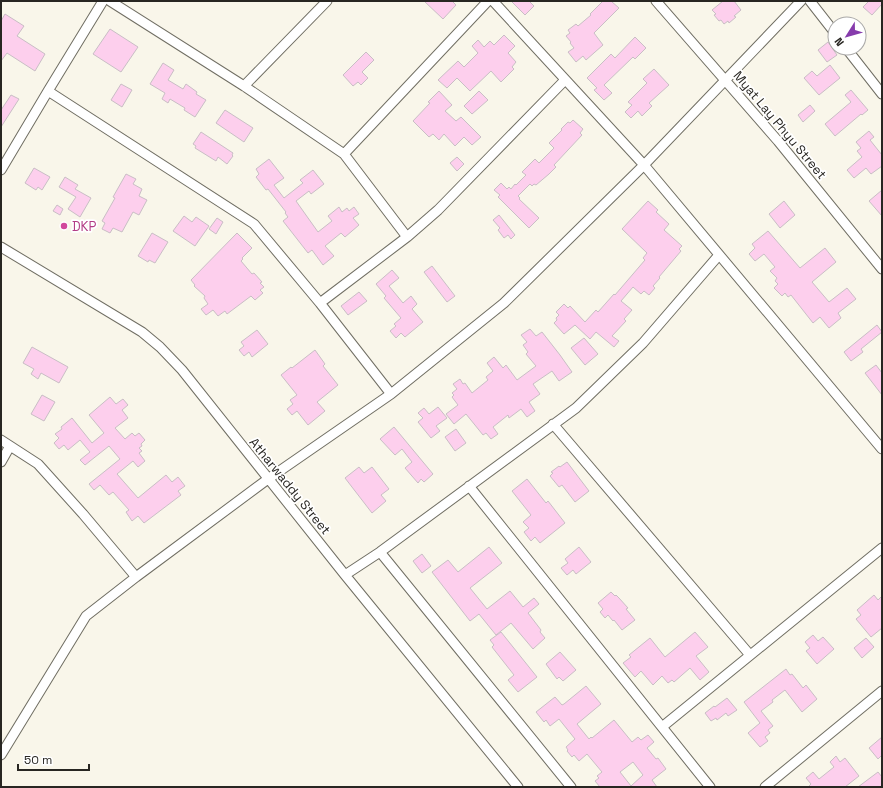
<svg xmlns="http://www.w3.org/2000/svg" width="883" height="788" font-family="'Space Grotesk',sans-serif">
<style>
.building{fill:#fdcfed;stroke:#c9bec5;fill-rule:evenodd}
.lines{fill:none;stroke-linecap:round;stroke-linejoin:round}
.minor-casing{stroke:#706e63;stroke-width:11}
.minor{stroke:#fff;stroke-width:9}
.hotel-dot{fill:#d1479c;stroke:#fff;stroke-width:1.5}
.labels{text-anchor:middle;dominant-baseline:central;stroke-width:3.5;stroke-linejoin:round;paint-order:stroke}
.street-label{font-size:13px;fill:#282622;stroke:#fff}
.hotel-label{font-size:13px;fill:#b23c85;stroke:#fff;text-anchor:start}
</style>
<rect width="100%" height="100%" fill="#f9f6ea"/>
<path class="building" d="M424 1H452L456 5 443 19Z
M511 1H529L534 6 525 15Z
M603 1H611L619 8 594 33 603 45 586 60 583 56 576 62 568 52 574 48 570 43 571 42 566 36 570 33 568 30 576 24 578 26 591 15 590 14Z
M723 1H734L741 10 734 16 736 17 729 23 728 21 724 24 721 20 719 21 714 15 716 14 712 10Z
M869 1H882V4L872 15 863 7Z
M5 14 24 26 17 36 45 54 35 71 7 53 1 61V21Z
M110 29 138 47 121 72 93 54Z
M504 35 515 46 508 53 516 62 512 67 514 69 501 82 491 71 470 91 457 78 447 88 438 80 458 61 464 67 478 53 472 46 478 40 484 47 490 41 494 45Z
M635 37 646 48 635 59 633 57 604 85 612 93 604 100 594 90 597 88 587 78 611 54 615 58Z
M828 42 837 55 827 62 818 50Z
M366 52 374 60 362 72 368 78 361 85 358 82 353 86 343 75Z
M163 63 174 70 168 80 183 89 186 84 197 92 196 94 206 100 195 117 184 110 185 108 170 99 168 103 162 99 165 93 150 84Z
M830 65 840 78 819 95 804 78 812 71 817 76Z
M654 69 669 85 649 103 652 106 642 116 638 111 631 118 625 112 632 105 628 102 647 83 643 79Z
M121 84 132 90 122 107 111 100Z
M851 90 868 110 862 115 861 114 835 136 825 124 851 102 845 95Z
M439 91 452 105 445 111 456 121 461 117 481 137 472 145 464 137 455 146 444 134 439 140 433 134 429 137 413 121 430 103 428 102Z
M479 91 488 100 472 114 464 106Z
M11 95 19 99 1 127V110Z
M810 105 815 111 803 122 798 115Z
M225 110 253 128 244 142 216 123Z
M573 120 583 129 580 133 582 135 554 165 556 167 549 174 536 185 534 184 532 186 530 184 518 196 520 198 519 199 539 218 529 228 498 197 500 195 494 190 501 183 507 189 509 187 511 189 515 184 516 185 526 175 522 172 535 159 539 163 554 148 549 143 562 130 561 129 568 122 570 123Z
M869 131 874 137 870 140 882 155V166L871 174 866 168 854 178 847 170 862 157 857 151 861 148 856 142Z
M201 132 233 153 232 155 233 156 227 164 218 157 216 161 195 148 196 146 193 144Z
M457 157 464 164 457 171 450 163Z
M269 159 284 178 274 185 284 198 303 183 300 180 313 170 324 184 311 194 309 191 296 201 318 232 332 221 328 216 339 207 342 212 347 208 349 211 354 207 359 214 353 218 359 225 345 237 341 233 325 246 334 256 323 265 312 250 308 253 283 221 288 217 285 213 286 212 268 189 266 190 256 177 259 174 256 169Z
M34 168 50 177 42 190 38 187 36 190 25 183Z
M126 174 136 179 133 184 142 189 139 196 147 200 139 215 133 212 122 232 113 228 110 233 102 229 105 223 102 221 115 198 113 197Z
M65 177 78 185 75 189 91 198 80 217 68 209 76 197 59 187Z
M882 190V216L869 201Z
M648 201 658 210 656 212 669 224 664 230 682 246 679 249 681 251 659 277 660 278 653 286 655 288 649 295 644 291 641 294 633 287 621 301 632 310 624 319 626 321 612 336 619 341 614 347 596 332 590 339 575 325 564 334 554 323 557 320 556 318 559 315 556 312 564 304 568 308 570 306 585 322 596 310 598 312 614 294 615 295 645 260 643 258 647 253 622 229Z
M784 201 795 215 780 228 769 214Z
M57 205 63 209 60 215 53 211Z
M499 215 515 235 511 239 508 235 504 238 498 230 500 228 493 220Z
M184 216 192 222 196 217 209 226 195 246 173 231Z
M217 218 223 222 216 234 209 229Z
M768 231 800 268 825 248 836 262 812 282 829 302 847 288 856 299 838 313 841 318 829 328 820 317 813 323 791 295 788 297 785 293 782 296 774 288 778 284 775 281 777 278 770 271 775 267 764 254 755 261 749 254 755 248 752 244Z
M152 233 168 242 155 263 149 260 148 262 138 256Z
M237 233 252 248 242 258 243 259 241 261 252 274 254 273 262 282 260 283 264 287 260 290 263 293 255 300 251 296 227 314 225 311 218 316 213 310 206 315 201 309 208 304 204 298 205 296 194 286 195 285 191 280Z
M432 266 455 296 447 302 424 272Z
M392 270 399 278 389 286 403 303 411 296 417 304 412 309 423 322 405 337 401 333 396 338 390 331 396 326 394 324 401 318 384 298 386 296 376 284Z
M359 292 367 301 348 315 341 306Z
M877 325 882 332 861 349 863 352 851 361 844 352Z
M530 329 536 336 542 332 560 355 572 372 559 381 552 371 533 384 540 394 529 402 535 411 527 417 521 409 509 418 508 415 493 427 498 434 491 439 486 433 483 435 466 414 454 424 446 414 458 405 452 397 454 395 452 393 457 389 453 384 460 379 463 384 465 383 472 393 488 380 486 377 493 371 487 363 494 357 503 368 506 365 517 380 536 366 526 354 528 352 523 345 527 342 521 335Z
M257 330 268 344 252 357 249 352 244 356 239 350 244 346 241 342Z
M584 338 598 354 585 365 571 348Z
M32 347 68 367 59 383 41 373 38 379 31 374 34 369 23 363Z
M315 350 325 364 323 366 338 385 317 402 325 411 308 425 297 411 292 415 287 409 293 404 290 400 297 395 281 375 291 367 292 368Z
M876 365 882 373V395L865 373Z
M42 395 55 402 44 421 31 414Z
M110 397 116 404 123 399 128 405 122 410 128 418 115 428 125 439 132 433 135 436 139 433 145 440 141 444 142 446 139 448 142 451 139 453 145 461 138 467 133 461 117 474 138 498 166 475 172 482 178 477 185 486 178 491 181 495 144 523 138 516 132 521 126 512 129 510 113 492 109 495 100 485 94 490 89 484 120 459 109 446 85 465 80 460 90 452 80 440 68 450 64 445 59 449 54 443 59 438 55 434 62 429 61 427 72 418 92 443 104 433 89 415Z
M438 407 447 418 436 426 440 431 431 438 418 422 423 418 418 413 424 408 429 414Z
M394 427 433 474 424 482 421 479 418 483 405 468 412 462 402 449 395 455 380 439Z
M456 429 466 443 455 451 445 437Z
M567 462 589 491 575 502 562 485 559 487 550 476 553 473 551 472 559 466 560 467Z
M359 467 364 473 372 467 389 489 381 495 386 501 372 513 345 478Z
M527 479 546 503 548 501 565 523 540 543 535 537 531 541 524 532 529 528 523 522 531 515 512 491Z
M489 547 502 563 470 588 487 609 510 591 523 607 534 598 539 604 528 613 541 630 540 632 545 638 533 649 511 623 496 635 479 614 470 621 432 572 448 560 458 572Z
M579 547 591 562 576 574 573 570 567 575 561 568 568 563 565 559Z
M422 554 431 566 422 573 413 561Z
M611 592 615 596 616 595 619 598 628 608 626 609 635 620 622 630 614 620 613 621 608 615 605 618 600 612 603 609 598 603Z
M874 595 878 600 882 596V628L871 637 856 619 861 615 857 610Z
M501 632 537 677 518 692 508 680 514 675 492 647 494 645 490 640Z
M695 632 708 647 696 656 709 672 700 680 690 668 674 682 672 680 668 683 662 676 653 685 641 671 635 677 623 663 631 657 629 655 650 638 665 657Z
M813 635 818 641 823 637 834 649 817 664 806 651 810 648 805 642Z
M866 638 874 647 862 658 854 648Z
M560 652 576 670 563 681 559 677 557 679 546 664Z
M786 669 790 675 792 674 803 688 806 685 817 699 802 712 785 690 772 700 773 702 761 711 773 726 768 730 770 733 765 737 768 741 760 747 748 733 760 723 744 702Z
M586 686 601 704 577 724 589 739 591 737 592 738 614 720 632 742 638 737 641 740 648 735 654 742 647 748 656 759 658 758 666 769 652 780 657 787H600L595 781 599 778 597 776 602 772 587 754 579 761 574 755 572 757 567 751 568 750 566 747 575 739 559 719 550 726 546 720 544 722 536 712 555 697 562 705 564 704ZM633 762 643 775 631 786 620 772Z
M727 698 737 710 728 716 726 713 717 720 716 718 711 721 705 713 714 706 715 707Z
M882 737V755L878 759 869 748Z
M836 756 840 762 845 758 859 776 845 787H808L811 784 806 778 813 772 819 779 834 767 830 762Z
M878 772 882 777V787H858Z"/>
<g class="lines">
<g class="minor-casing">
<path id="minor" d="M110 1 244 86 344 154 407 237
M493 1 644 165 882 449
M656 1 778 141 882 269
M810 1 835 33
M846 48 882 94
M244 86 327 1
M48 91 254 224 320 303 391 394
M344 154 488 1
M1 170 48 91 103 1
M1 247 142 332 160 347 182 370 345 575 518 787
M320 303 407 237 438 210 565 80
M553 424 750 655
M1 440 38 464 83 514 136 577
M1 462 10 446
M469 486 710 787
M380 552 571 787
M345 575 380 552 576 408 643 343 719 255
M662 727 882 548
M1 755 86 616 136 577 268 479 391 394 504 303 644 165 801 1
M765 787 882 691"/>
</g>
<use href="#minor" class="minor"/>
</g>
<circle class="hotel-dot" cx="64" cy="226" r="4"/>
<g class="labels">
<g class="street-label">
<text transform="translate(780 125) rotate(50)">Myat Lay Phyu Street</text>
<text transform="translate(290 486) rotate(51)">Atharwaddy Street</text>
</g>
<g class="hotel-label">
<text x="72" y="226">DKP</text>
</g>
</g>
<rect width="883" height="788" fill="none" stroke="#282622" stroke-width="4"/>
<g transform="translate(847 36) rotate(233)"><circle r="19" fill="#ffffff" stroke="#a9a8a7"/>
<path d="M0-3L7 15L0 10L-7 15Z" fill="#863bac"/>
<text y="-6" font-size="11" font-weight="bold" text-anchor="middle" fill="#282622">N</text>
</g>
<path d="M18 764v6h71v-6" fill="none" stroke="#282622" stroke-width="2"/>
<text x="24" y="764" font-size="12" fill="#282622" stroke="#ffffff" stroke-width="3" paint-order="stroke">50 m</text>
</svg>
